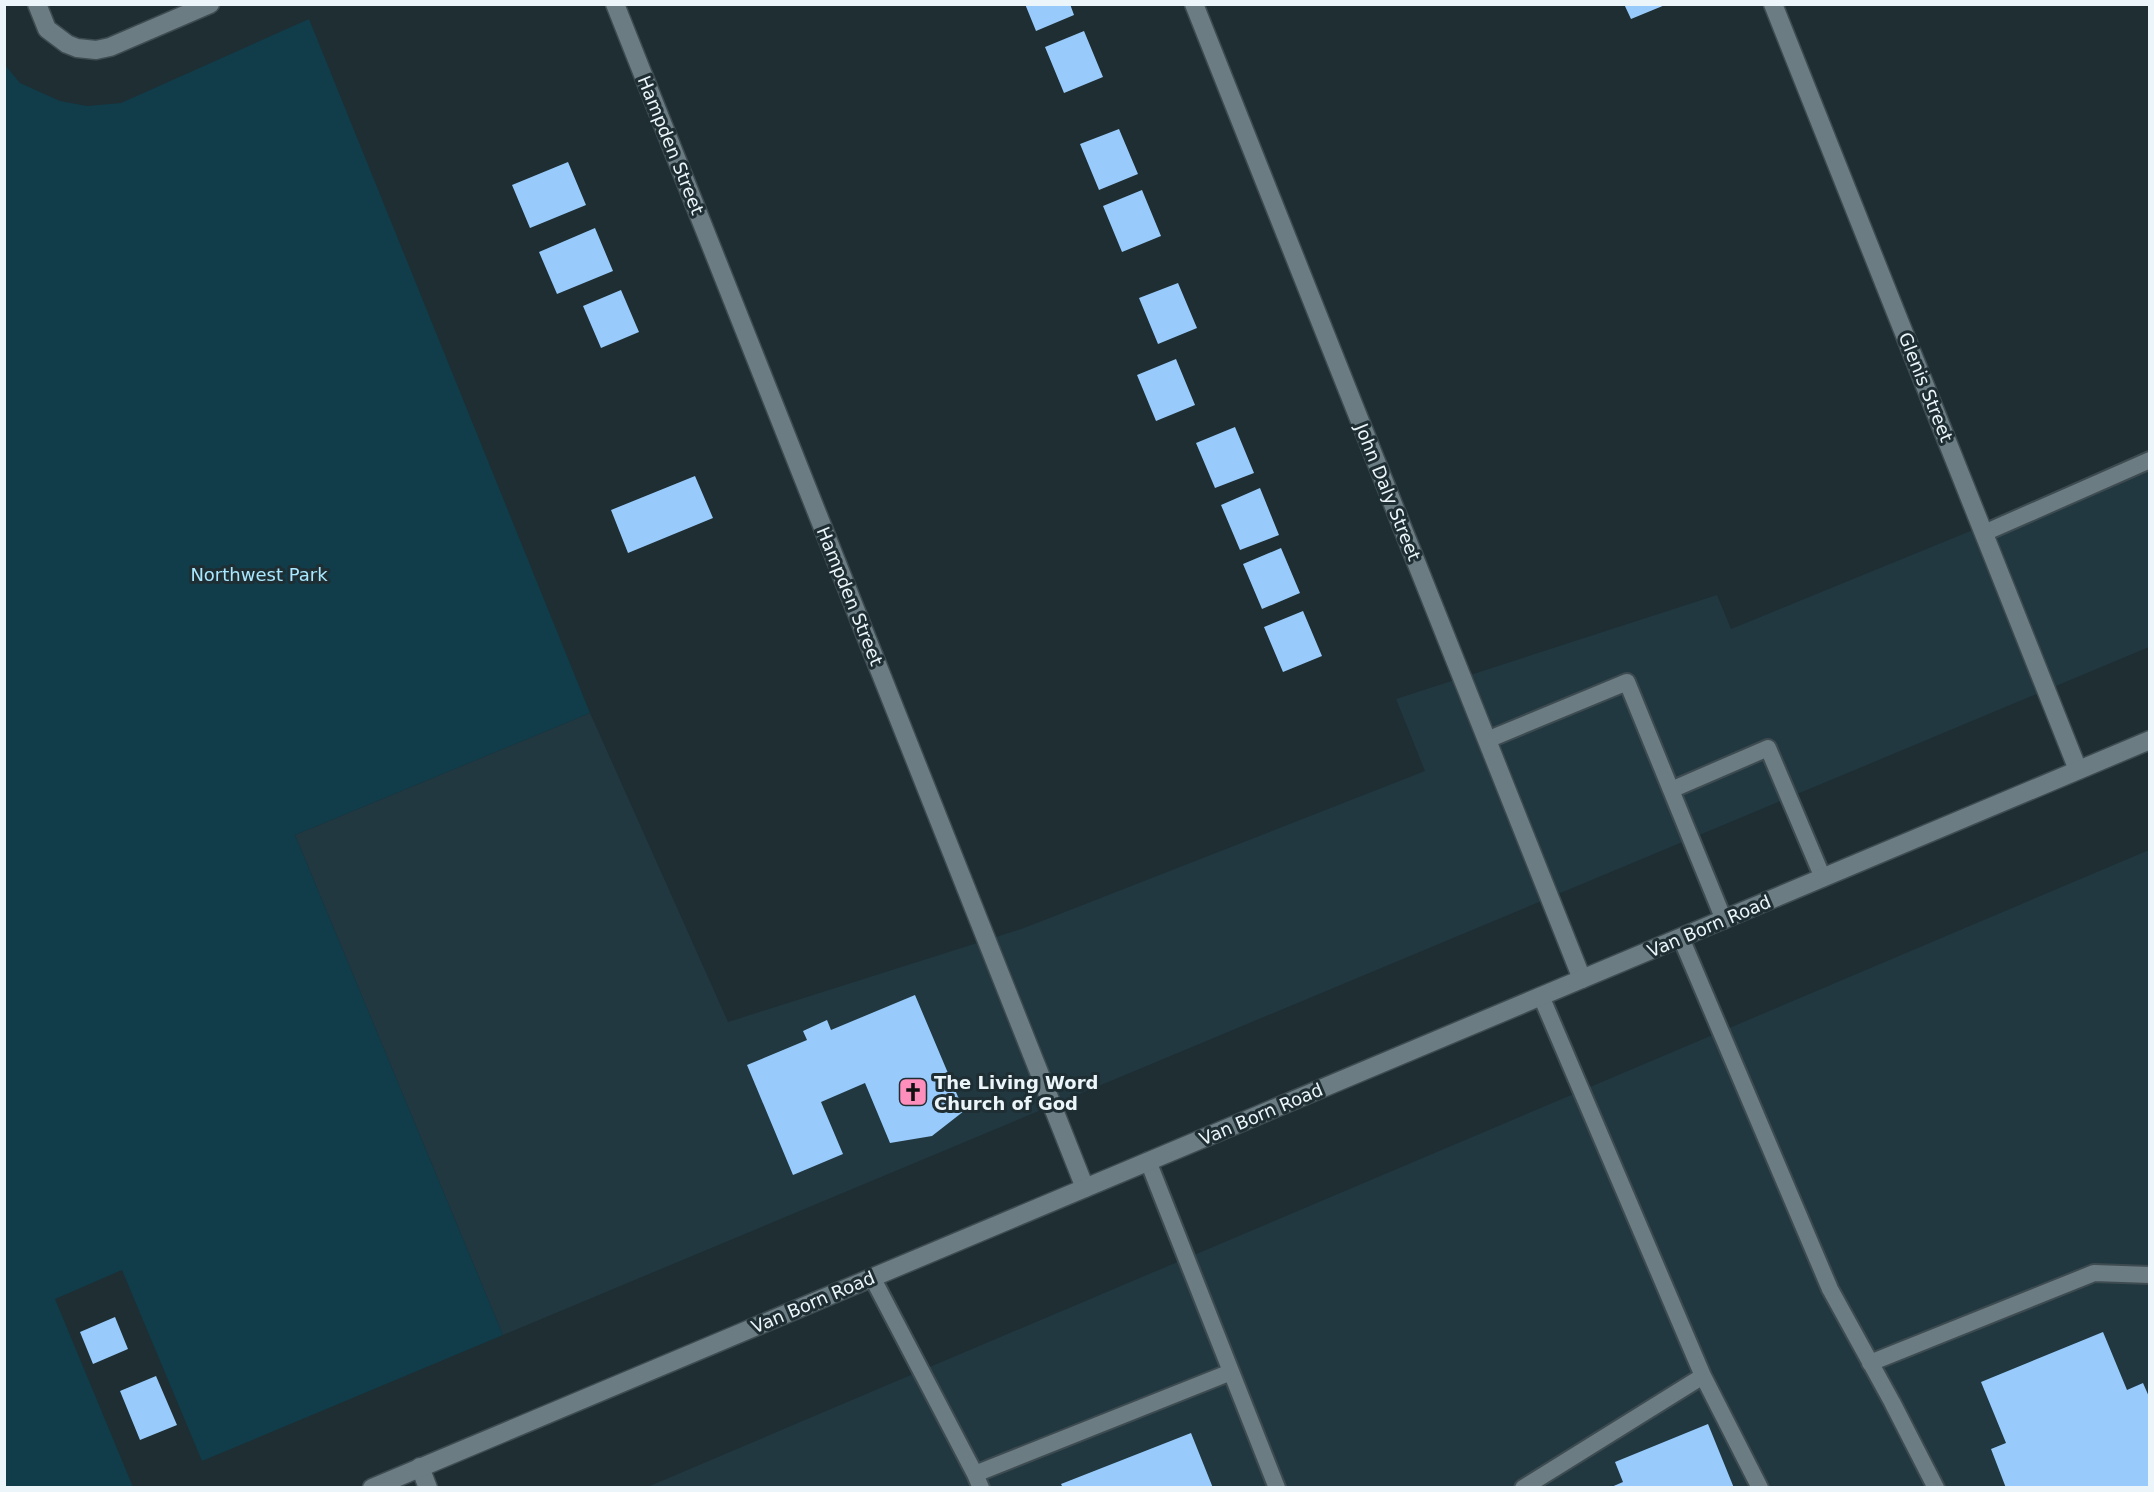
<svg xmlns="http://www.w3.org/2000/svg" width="2154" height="1492" font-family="'DejaVu Sans',sans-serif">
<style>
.built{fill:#213841}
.green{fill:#113c4a}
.building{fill:#98cbfc}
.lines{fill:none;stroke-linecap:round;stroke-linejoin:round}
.lane-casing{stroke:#3e4c51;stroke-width:20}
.street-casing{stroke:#3e4c51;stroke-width:21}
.secondary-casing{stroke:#3e4c51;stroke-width:21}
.lane{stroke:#6b7c83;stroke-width:16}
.street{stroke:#6b7c83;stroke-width:18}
.secondary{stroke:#6b7c83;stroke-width:18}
.labels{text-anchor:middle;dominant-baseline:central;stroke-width:6;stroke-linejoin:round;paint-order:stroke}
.street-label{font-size:18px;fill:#ecf6fa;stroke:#1e2e33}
.park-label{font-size:18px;fill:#a9e8ff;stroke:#1e2e33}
.poi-label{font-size:18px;font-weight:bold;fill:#ecf6fa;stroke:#1e2e33;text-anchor:start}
</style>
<rect width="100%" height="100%" fill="#1e2e33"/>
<path class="built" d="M2149 458V647L503 1335 295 835 590 713 728 1022 1024 928 1425 771 1396 699 1717 595 1731 629Z
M2149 850V1487L645 1488 852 1400Z"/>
<path class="green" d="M309 19 590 713 295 835 503 1335 202 1461 122 1270 55 1299 133 1487H5V65L20 83 60 101 87 106 121 103Z"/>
<path class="building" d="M1025 4H1070L1074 15 1036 31Z
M1624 4H1665V5L1631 19Z
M1084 31 1103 77 1064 93 1045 47Z
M1119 129 1138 174 1099 190 1080 144Z
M568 162 586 205 530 228 512 185Z
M1142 190 1161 236 1122 252 1103 206Z
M595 228 613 271 557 294 539 252Z
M1178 283 1197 328 1158 344 1139 298Z
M621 290 639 332 601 348 583 306Z
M1176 359 1195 405 1156 421 1137 375Z
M1235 427 1254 473 1215 488 1196 443Z
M695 476 713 518 628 553 611 510Z
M1260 488 1279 535 1240 550 1221 505Z
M1281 548 1300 593 1262 609 1243 564Z
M1303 611 1322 656 1283 672 1264 627Z
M915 995 964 1111 932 1136 890 1143 865 1083 821 1102 843 1154 793 1175 747 1065 807 1040 803 1031 827 1020 831 1030Z
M115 1317 128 1349 93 1364 80 1332Z
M2103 1332 2127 1390 2143 1383 2150 1399V1488H2006L1991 1449 2006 1443 1981 1382Z
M156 1376 177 1425 140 1440 120 1391Z
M1708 1424 1734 1488H1609L1623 1482 1615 1462Z
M1191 1433 1213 1488H1063L1061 1484Z"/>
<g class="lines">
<g class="lane-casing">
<path id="lane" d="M1984 533 2150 460
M1487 740 1627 682 1671 790
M1724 920 1671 790 1768 748 1823 878
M1681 938 1830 1289 1892 1402 1936 1488
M1541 996 1703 1376 1760 1488
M1148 1161 1277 1488
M872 1277 975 1474
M1870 1363 2094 1273 2150 1275
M981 1488 975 1474 1231 1372
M1523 1488 1703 1376"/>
</g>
<g class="street-casing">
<path id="street" d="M37 4 47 29 67 44 77 48 96 50 110 47 210 4
M615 4 1085 1188
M1194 4 1582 979
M1773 4 2078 770
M420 1467 428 1488"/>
</g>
<g class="secondary-casing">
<path id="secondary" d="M372 1488 2150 740"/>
</g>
<use href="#lane" class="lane"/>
<use href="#street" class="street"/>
<use href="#secondary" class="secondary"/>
</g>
<defs>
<g id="church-square" transform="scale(1.5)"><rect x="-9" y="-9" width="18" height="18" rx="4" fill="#fe8ebb" stroke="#1e2e33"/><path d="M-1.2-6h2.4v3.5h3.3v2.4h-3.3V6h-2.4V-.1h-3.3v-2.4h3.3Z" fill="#111"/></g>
</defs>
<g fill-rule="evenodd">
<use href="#church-square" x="913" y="1092"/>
</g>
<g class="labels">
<g class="street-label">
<text transform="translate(671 145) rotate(68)">Hampden Street</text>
<text transform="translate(1926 387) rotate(68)">Glenis Street</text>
<text transform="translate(1388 492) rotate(68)">John Daly Street</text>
<text transform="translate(850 596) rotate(68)">Hampden Street</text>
<text transform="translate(1709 926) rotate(-23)">Van Born Road</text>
<text transform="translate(1261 1114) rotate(-23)">Van Born Road</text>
<text transform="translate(813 1302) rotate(-23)">Van Born Road</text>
</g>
<g class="park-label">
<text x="259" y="574">Northwest Park</text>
</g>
<g class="poi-label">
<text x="934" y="1082">The Living Word<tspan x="934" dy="21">Church of God</tspan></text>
</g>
</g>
<rect width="2154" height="1492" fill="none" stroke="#ecf6fa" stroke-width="12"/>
</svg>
